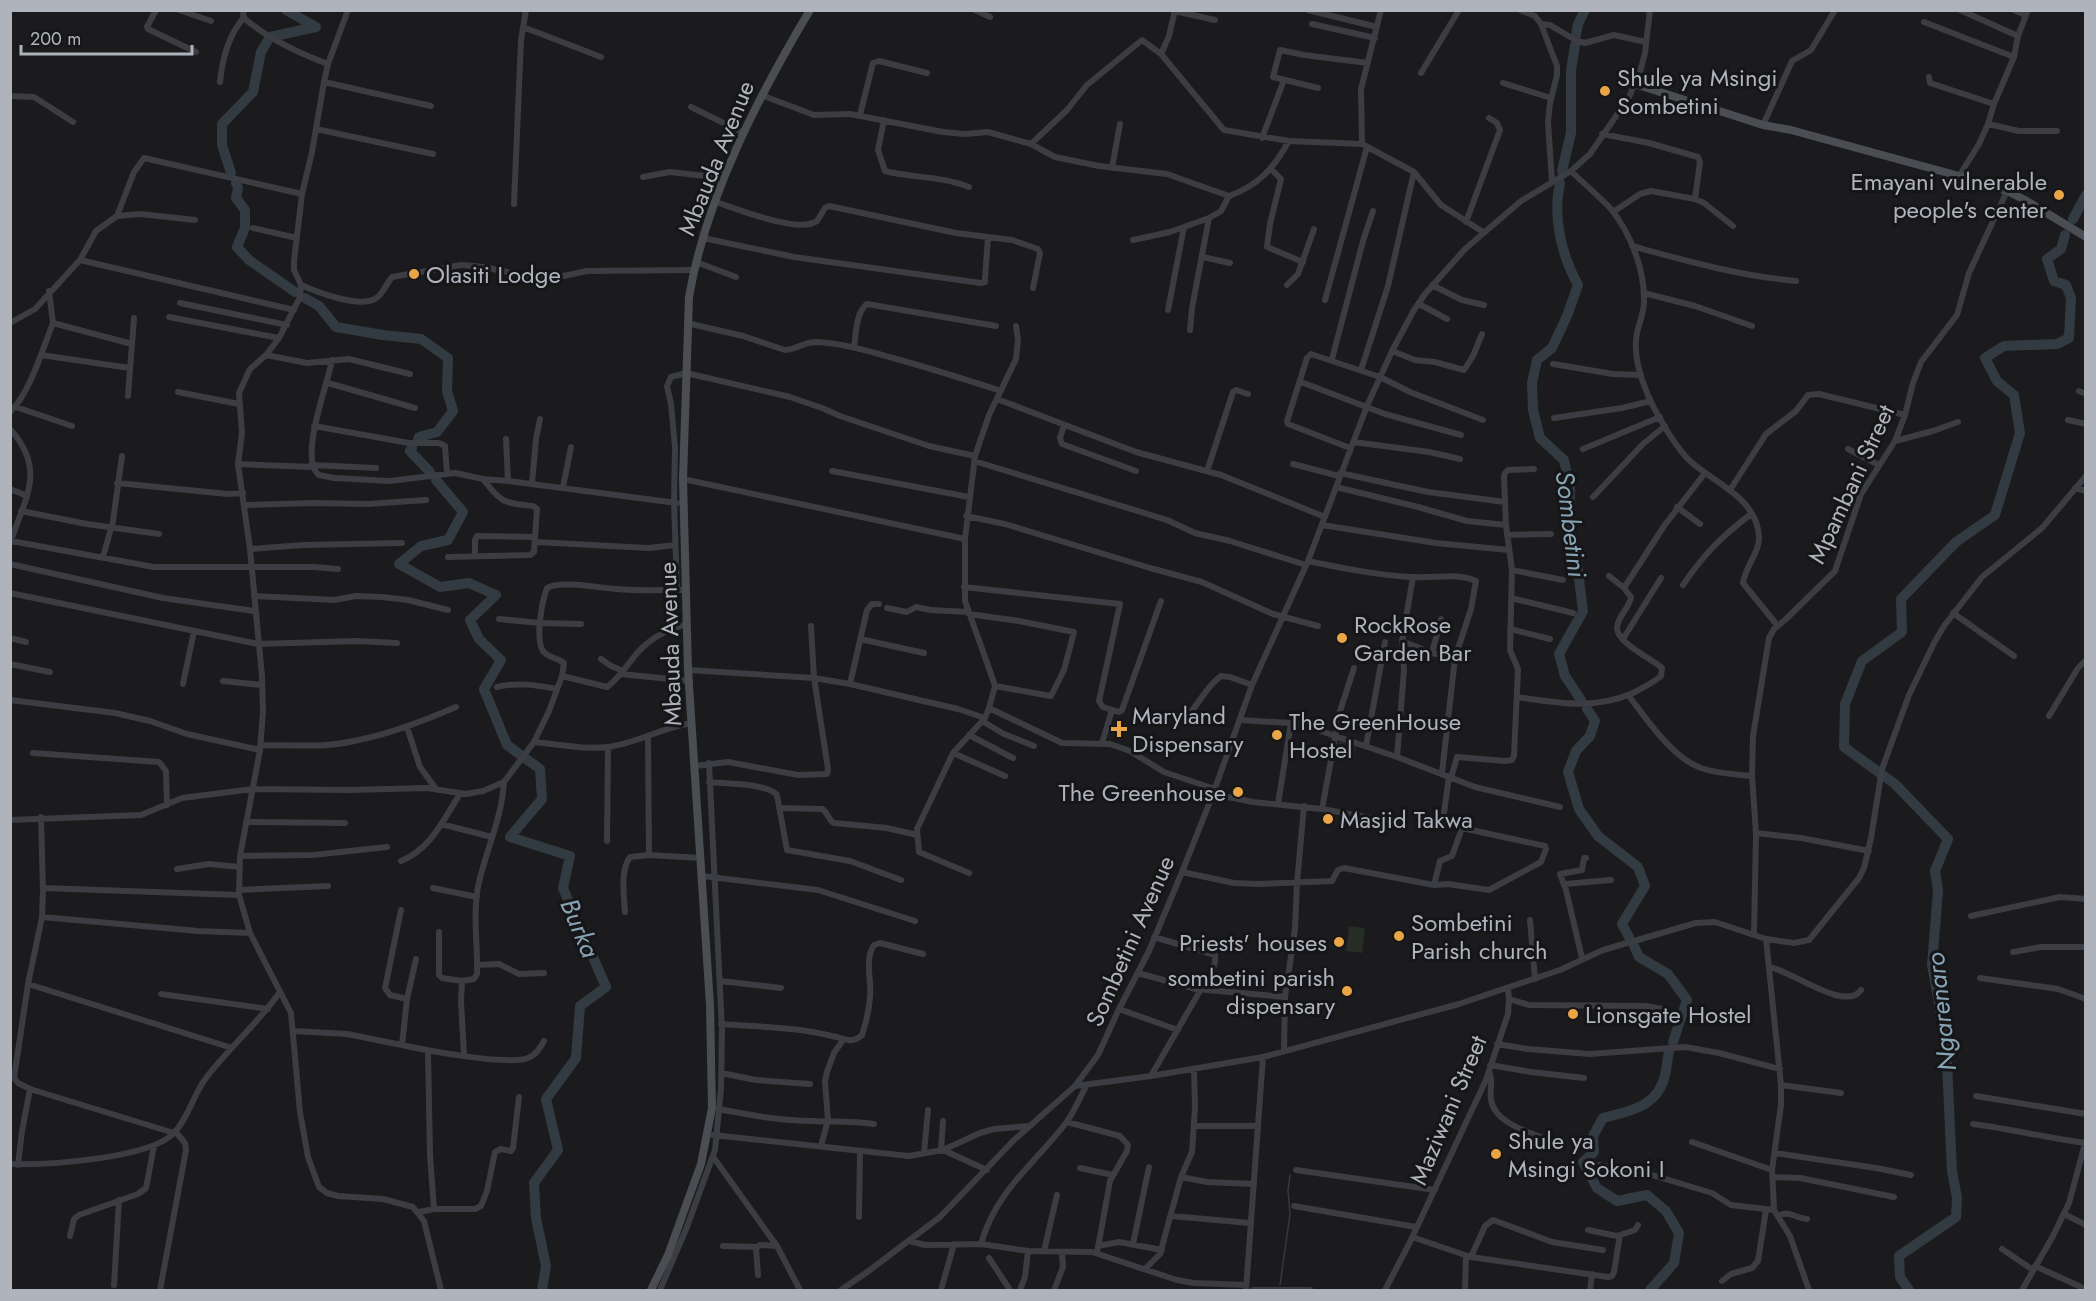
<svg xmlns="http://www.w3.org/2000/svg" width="2096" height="1301" font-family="Jost,sans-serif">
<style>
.built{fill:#27272a}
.green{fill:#252d25}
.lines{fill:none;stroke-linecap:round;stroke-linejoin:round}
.stream{stroke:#313b41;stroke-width:1.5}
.river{stroke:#313b41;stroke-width:10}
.street{stroke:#3c3d42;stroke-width:6}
.secondary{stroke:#4a4d52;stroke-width:8}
.poi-dot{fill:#eaa646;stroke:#161618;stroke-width:2}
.labels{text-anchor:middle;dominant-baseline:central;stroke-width:6;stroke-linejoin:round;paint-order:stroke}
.poi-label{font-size:24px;fill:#aeb3bc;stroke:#161618;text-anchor:start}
.street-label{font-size:24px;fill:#aeb3bc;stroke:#161618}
.water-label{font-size:26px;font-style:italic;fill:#87a3b4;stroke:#161618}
</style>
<rect width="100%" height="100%" fill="#1b1b1d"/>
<path class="built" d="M1339 740 1356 746 1353 762 1335 757Z"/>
<path class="green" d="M1349 926 1365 928 1362 953 1346 951Z"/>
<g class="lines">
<path class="stream" d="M1280 1285 1290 1214 1288 1190 1290 1175"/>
<path class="river" d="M1576 35 1578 24 1585 10
M1562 171 1571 133V71L1575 45
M231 173 222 145V124L253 92 261 52 270 37 316 27 286 10
M236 183 238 188 236 198 245 210V228L237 247 249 260 295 292
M1560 183C1552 217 1562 256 1578 285L1567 316 1552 348 1537 360 1532 383 1533 410 1540 438 1564 460 1570 488 1569 525 1576 555 1583 611 1559 654 1565 676 1581 700
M2073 219 2086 195
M305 298 319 306 336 327 383 335 421 339 448 358 447 391 453 411 437 432 419 437 418 439
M412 448 410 451 430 472
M436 480 463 512 448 540 421 546 399 564 440 587 469 583 496 595 470 620 479 639 501 660 484 689 507 745 540 769 542 799 510 837 570 856 563 888 606 987 580 1006 576 1058 546 1099 558 1150 534 1183 536 1218 546 1266 542 1290
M1587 709 1595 721 1590 736 1576 751 1568 772 1579 809 1598 836 1638 867 1645 886 1622 924 1629 937
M1634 946 1639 957 1668 974 1687 1000 1673 1042
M1650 1290 1674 1263 1679 1233 1666 1211 1647 1195 1617 1201 1597 1188 1583 1162 1594 1152 1593 1136 1603 1118C1630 1111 1658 1107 1665 1075 1667 1068 1667 1060 1669 1052
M1909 1290 1900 1277 1899 1256 1956 1217 1957 1198 1952 1171 1946 1042 1932 965 1938 891 1935 871 1948 839 1895 784 1844 747 1845 704 1862 661 1902 632 1901 599 1956 542 1995 515 2020 433 2014 395 1997 381 1985 358 2004 346 2057 344 2069 338 2071 298 2066 285 2054 281 2047 259 2061 249 2065 235"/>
<path class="street" d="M156 10 147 27 148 29 196 52
M179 10 211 21
M244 10 243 15 245 19C270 40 298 53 328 64
M348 10 328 64 324 82 312 152 302 194 294 261V270L301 285 300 297 279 338 266 355 250 369 239 393 242 433 238 464 250 549 262 676 263 712 260 750 240 856 239 895 250 933 291 1013 300 1112 308 1157 319 1187 327 1193 338 1196 383 1199 413 1207 424 1221 441 1290
M975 10 990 17
M1308 10 1377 27
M1381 10 1361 89 1362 144 1414 172 1441 205 1483 232
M1520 10 1535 16 1541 24 1557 66V75L1550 103 1548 122 1552 182
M1960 10 2018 36
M2014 10 2025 15
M1175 11 1215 20
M1924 22 2014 57
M1312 24 1375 38
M1541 24 1550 25 1577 41 1585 43 1614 35 1646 42
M523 27 601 57
M1161 54 1169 36 1175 10
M1421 73 1459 10
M1929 77 1930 83 1994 104
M220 82C222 60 229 35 244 17
M324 82 431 106
M1503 83 1551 98
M1318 88 1273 77 1280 50 1304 55 1368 63
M761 95 814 115 850 114 943 132 965 134 988 132 1031 144 1055 157 1099 166 1167 174 1229 196C1259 185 1273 169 1289 141
M10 96 34 97 73 122
M691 107 744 133
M860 115 873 63 879 61 927 73
M884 120 878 150 885 171C912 178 942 176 969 187
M1988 124 2019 131H2057
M1763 125 1792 61 1811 50 1835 10
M316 129 433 154
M1602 134 1649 143 1698 157 1700 162 1695 199
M1262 138 1284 80
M1031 144 1067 110 1087 85 1142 40 1161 54 1224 130 1289 141 1362 144
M1112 168 1120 124
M1271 169 1281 179 1270 224 1267 247 1303 262
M1571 171C1584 184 1599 196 1611 209 1631 234 1645 271 1644 302 1644 313 1639 323 1637 333 1632 358 1643 386 1654 408 1664 426 1675 446 1690 461 1714 483 1756 497 1759 536 1760 552 1745 567 1743 583L1777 625
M1959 176 1979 144 1988 124 1994 104 2014 57 2018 36 2028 10
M643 177 670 172 706 176 727 171
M716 202C737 209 799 234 817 221L825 208 829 206 956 233 1012 240 1038 249 1040 253 1033 288
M514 204 521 40 526 10
M1613 212 1640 194 1651 191 1695 199 1704 203 1733 226
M117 216 140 214 195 220
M1466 222 1500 130 1497 123 1489 118
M253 228 297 238
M703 238 794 257 981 283 985 282V279L988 237
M1133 240 1170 232 1209 218 1221 211 1229 196
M1632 246C1687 261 1739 276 1796 281
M1203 257 1230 263
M80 260 294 310
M696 262 736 277
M301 285C317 292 358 308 375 299 383 295 386 284 392 277L461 265 484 267 544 280 587 271 694 270
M1287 285 1298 274 1314 229
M1432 285 1462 300 1484 305
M49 291 53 323 132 344
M1644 293 1695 306 1752 326
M1325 300 1367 147
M180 303 287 325
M1419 304 1447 319
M1168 310 1184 227
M169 317 279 338
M10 323 35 309 80 260 96 231 117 216 134 172 144 158 302 194
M687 323 743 336 785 350C795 350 804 342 816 342 841 343 866 350 889 357 927 367 964 379 1001 391
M1190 330 1192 308 1209 218
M854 347C856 334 856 312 867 304L996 326
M1392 351 1415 360 1435 362 1464 370 1473 356 1482 334
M41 355 130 368
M266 355 307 363 349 359 410 374
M1332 359 1363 241 1373 211
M332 360C328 384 298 459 319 475L334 478 390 481 455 473 483 479 508 481 506 439
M1553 364 1613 374 1641 375
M1361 370 1388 286 1414 172
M1301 382 1385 414 1461 435
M328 383 415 408
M2079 391 2086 394
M178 392 239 404
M128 396 134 318
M997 399 1136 452 1221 475 1325 517
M16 407 72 426
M10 412C30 393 43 348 53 323
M1554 418 1622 408 1651 401
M2068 420 2086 424
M1064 425 1060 438 1062 444 1136 471
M314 426 409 443H439L445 446 447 473
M10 429C47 470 25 498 10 543
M1895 441 1933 431 1958 422
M1353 442 1429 452 1460 459
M1350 448 1288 424 1287 421 1307 358 1311 354 1380 377 1410 392 1483 420
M1583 449 1660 417
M1848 449 1879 465
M974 461 1167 520 1195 533 1230 541 1306 565
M238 464 312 467
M1293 464 1339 476
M311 465 376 468
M832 471 969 497
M1207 471 1233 392 1236 390 1248 394
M1340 473 1428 492 1505 502
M683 479 965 539
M508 481 677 503
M117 483 228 494 243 493
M532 483 536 439 540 419
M563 487 571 447
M1336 487 1418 507 1467 521 1506 525
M2075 488 2086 491
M10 489 27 496
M1730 490 1766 434 1796 411 1808 395 1819 394 1905 415
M1593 497 1643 444 1665 426
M245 505 313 503 368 504 426 500
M1677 507 1700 524
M21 511 87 524 159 534
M966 516 1005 524 1150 568 1202 582 1273 614 1318 626
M1322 525 1436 543 1509 550
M1507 535 1551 534
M11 541 154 567H314L338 569
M535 542 649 548 675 545
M250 549 303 545 402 543
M475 556V540L477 536 535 537
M103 557 113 521 122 456
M448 557 530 555 534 552 537 509 533 506C504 503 501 503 483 479
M1308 561C1342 568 1376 575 1411 577 1431 579 1458 572 1476 581L1471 609 1455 658 1442 773
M10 564 163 598 254 611
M1512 570 1563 580
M1683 585C1704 554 1721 537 1751 514
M964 587 1120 604 1099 701 1103 707 1119 712 1122 710 1161 601
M1624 588 1664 526 1705 473
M677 590 674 502 675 447 671 404 667 386 671 377 686 373 790 397 822 408 840 416 929 446 975 456
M10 593 258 644 357 641 397 643
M254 596 334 600 356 596 382 597 408 600 448 610
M1511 598 1573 613
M887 608 907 612 916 607 931 610 968 612
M1953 613 2014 656
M969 614 1019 621 1074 632 1064 670 1051 696 995 686
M499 619 540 623 581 624
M1510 629 1550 639
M10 638 26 642
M860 639 924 653
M1623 639 1661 578
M1402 641 1432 653 1455 658
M1432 653 1441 619
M601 659 611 666 623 671
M10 664 50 672
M688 670 814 678 850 684 958 709 985 718
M621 674 690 681
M562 676 607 687C620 678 628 663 639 651 653 636 668 630 687 624
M223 681 262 685
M183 684 194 631
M850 684 867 610 872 604H879
M497 687C518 682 536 685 557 689
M1628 695C1646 718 1672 758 1701 768 1717 774 1736 774 1752 776
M1517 697C1558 703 1594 710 1633 693 1642 688 1653 683 1661 676L1662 668C1651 658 1616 643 1617 627 1618 616 1630 607 1631 597L1624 588 1609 576
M10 700 115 713 150 721 187 734 260 750
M989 708 1062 743 1110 744 1130 751 1164 772 1215 789
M2049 716 2078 668 2086 660
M1184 719C1198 707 1205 687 1221 676L1230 677 1252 685
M1240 720 1291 723 1309 727 1397 757 1475 787 1560 807
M982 721 1004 734 1034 746
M407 727 420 767 436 789
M969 735 1013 758
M648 737 649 855
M534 742C558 744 584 750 608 747 638 743 663 727 692 723
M1102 743 1112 710
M261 745C292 745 324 748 354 741 390 734 423 721 456 707
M1366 746 1385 642
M33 753 159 762 166 771 167 805
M953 753 1005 776
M1397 757 1404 670 1402 641 1413 577
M695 766 728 762 798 775 827 774 828 769 814 678 811 626
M1451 778 1457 757 1505 761 1512 760 1514 756 1518 669 1510 650 1512 570 1506 525 1504 477 1505 473 1508 470 1534 469
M709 782C725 784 767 783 777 795L787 850 850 861 901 880
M1213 794 1253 802 1322 809 1393 822
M1278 804 1291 723
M779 808 822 809C828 812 828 820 834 823L887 828 917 835
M1322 809 1340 711 1354 668
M41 817 43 891 42 917 28 984 14 1078 18 1083 30 1089 174 1133
M10 820 141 815 182 798 253 789 348 790 427 788 466 794 483 791 504 782 534 742 549 711 562 676 564 663C558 658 548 658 543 651 535 639 542 601 547 588 560 580 600 588 616 589 639 591 663 590 686 590
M246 822 345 823
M441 824 492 837
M1756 833 1801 838 1869 851
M607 841 608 747
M240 856 313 855 387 847
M401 861C431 849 443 820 460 794
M177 869 209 864 240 867
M1182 872 1234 883 1259 884 1332 881 1338 870 1344 868 1434 885 1448 884 1489 890 1541 862 1546 849 1545 846 1462 828 1443 820 1449 776
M969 873 919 852 917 829 953 753 985 718 989 708 995 686 991 674 965 601V539L975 456 989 415 1016 359 1018 340 1016 326
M702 876 818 890 915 921
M1565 884 1611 880
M1434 885 1440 861 1452 856 1462 828
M43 888 239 895
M433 888 477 897
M239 890 328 886
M401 910 385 988 390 995 407 999 402 1045C424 1050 509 1066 528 1058 536 1055 540 1048 544 1041
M625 912C624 895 620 871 630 857L649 855 701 858
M1971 916 2060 897 2086 899
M42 917 198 931 250 933
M1530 920 1535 979
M439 932V975L442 978 462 981
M1754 934 1756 833 1752 776 1753 736 1769 638 1774 629 1785 620 1835 571 1861 494 1895 441 1905 415 1913 383 1921 362 1957 315 1969 273 2007 191
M1154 937 1215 955V962L1207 990
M1766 939 1781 1085V1105L1772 1170 1774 1210 1790 1236 1809 1290
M2013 952 2041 947H2086
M1582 958 1566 890 1560 874 1582 870 1584 858H1586
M477 965 499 964 519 974 544 973
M1769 967C1789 969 1845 1013 1861 990
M1138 973 1196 989 1285 997
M1980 978 2058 989 2086 999
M720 981 781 988
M28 984 232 1048
M161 994 268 1009
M407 999 416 959
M1509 999 1529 1005 1645 1006 1663 1009
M1119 1009 1178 1030
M721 1024C759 1027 796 1027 832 1036 844 1038 851 1045 862 1035 866 1023 869 1010 870 997 872 981 864 960 874 945L880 943 923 954
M294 1031 347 1034 402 1045
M1497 1044 1528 1049 1590 1054 1685 1047 1719 1053 1780 1069
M1284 1050 1285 997 1295 929 1297 883 1304 806
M428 1052 430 1155 434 1209
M464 1055 461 1001 462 981 474 979 477 974C478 943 472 913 479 882 487 848 502 817 504 782
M1490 1065 1531 1072 1584 1078
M1489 1072C1494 1081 1489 1091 1491 1100 1495 1122 1525 1131 1543 1138
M721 1073 756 1080 810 1084
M1151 1076 1201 989
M1781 1085 1841 1093
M1075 1086 1151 1076 1263 1057 1459 1004 1560 970 1603 950 1696 923 1715 922 1766 939 1794 943 1809 940 1859 878 1864 868 1871 838 1882 769 1909 695 1934 643 1944 626 1982 577 2042 528 2086 476
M1976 1096 2086 1114
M719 1109C750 1115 781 1121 813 1121 833 1122 853 1121 874 1124
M1067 1122 1120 1136 1128 1145 1127 1151 1110 1181 1097 1253
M1973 1124C2011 1129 2047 1138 2085 1143
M1194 1126H1258
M713 1135 909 1156 943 1150 980 1133 994 1129 1029 1126
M1692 1142 1772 1170
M821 1146 828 1120 825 1081 827 1072 834 1053 843 1040
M943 1150 987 1170
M941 1151 943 1121
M924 1153 928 1110
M1775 1153 1876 1168 1911 1175
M714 1158 777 1246 800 1290
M10 1164C47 1165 149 1159 174 1133 188 1119 193 1095 206 1078 229 1048 258 1023 280 992
M18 1165 22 1131 30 1089
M1598 1165 1642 1172 1712 1193 1731 1205 1774 1210
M1080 1168 1113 1175
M1296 1170 1435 1190
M1181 1177 1207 1182 1254 1184
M1773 1177 1800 1178 1894 1197
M1294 1206 1416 1227
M419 1212 434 1209H475L481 1206 487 1191 495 1152 501 1149 511 1151 513 1148 519 1097
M2064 1214 2086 1225
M1171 1216 1250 1223
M1778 1216C1787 1210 1796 1218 1807 1219
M859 1217 860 1152
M1588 1230 1617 1236 1635 1230 1638 1225
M70 1236 74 1219 79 1215 138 1194 146 1188 154 1146
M1412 1237 1471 1257 1608 1277 1612 1276 1614 1272 1620 1235
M909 1241 925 1245 981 1244 1028 1251 1092 1252 1177 1280 1194 1283 1246 1285
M981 1244C995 1192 1035 1163 1066 1123 1074 1112 1080 1098 1086 1086
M1133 1244 1149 1167
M723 1246 757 1247
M1098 1246 1119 1242 1162 1250
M2002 1249 2033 1270
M1044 1251 1057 1195
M1471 1257 1485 1226 1493 1220 1552 1242 1603 1250
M989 1258 1010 1290
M2035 1266 2081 1287
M1146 1268 1160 1254 1181 1177 1192 1152 1195 1107 1194 1069
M758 1275 756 1248 760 1245 777 1246
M1722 1281 1731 1274 1752 1268 1758 1261 1766 1210
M114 1285 119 1200
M160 1290 186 1150 185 1143 175 1131
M660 1290 687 1227 715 1150 721 1089 722 1030 709 763
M841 1290 870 1270 940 1217 1014 1140 1075 1086 1098 1055 1119 1009 1149 951 1182 872 1213 794 1252 685 1308 561 1367 406 1392 351 1414 310 1425 294 1465 249 1521 201 1571 171 1590 154 1629 97 1640 72 1645 53 1650 10
M941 1290 954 1244
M1020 1290 1025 1277 1028 1251
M1054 1290 1063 1267 1062 1252
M1246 1290 1263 1057
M1253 1290H1310
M1385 1290 1409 1244 1486 1080 1508 1014 1509 999 1508 988
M1465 1290 1466 1256
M1590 1290 1592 1274
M2022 1290 2053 1236 2069 1203 2086 1140"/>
<path class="secondary" d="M1635 84 1763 125 1791 130 1959 176 2007 191 2025 200 2086 237
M651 1290 668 1255 701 1164 712 1108 710 1005 688 670 683 479 689 297C706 197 758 97 810 10"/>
</g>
<g class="poi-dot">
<circle cx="1605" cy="91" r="6"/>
<circle cx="2059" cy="195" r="6"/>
<circle cx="414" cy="274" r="6"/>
<circle cx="1342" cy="638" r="6"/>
<path d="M1116 720h6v6h6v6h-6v6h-6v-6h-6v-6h6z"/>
<circle cx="1277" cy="735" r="6"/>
<circle cx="1238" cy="792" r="6"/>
<circle cx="1328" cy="819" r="6"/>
<circle cx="1399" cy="936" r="6"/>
<circle cx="1339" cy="942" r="6"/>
<circle cx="1347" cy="991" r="6"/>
<circle cx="1573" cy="1014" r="6"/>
<circle cx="1496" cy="1154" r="6"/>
</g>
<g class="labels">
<g class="poi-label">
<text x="1617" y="77">Shule ya Msingi<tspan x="1617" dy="28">Sombetini</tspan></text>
<text x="2047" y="181" text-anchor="end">Emayani vulnerable<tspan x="2047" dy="28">people's center</tspan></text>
<text x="426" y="274">Olasiti Lodge</text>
<text x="1354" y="624">RockRose<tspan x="1354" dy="28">Garden Bar</tspan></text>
<text x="1132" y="715">Maryland<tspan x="1132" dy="28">Dispensary</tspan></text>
<text x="1289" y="721">The GreenHouse<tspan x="1289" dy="28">Hostel</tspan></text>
<text x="1226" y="792" text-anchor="end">The Greenhouse</text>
<text x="1340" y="819">Masjid Takwa</text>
<text x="1411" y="922">Sombetini<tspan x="1411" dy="28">Parish church</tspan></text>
<text x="1327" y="942" text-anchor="end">Priests' houses</text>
<text x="1335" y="977" text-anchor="end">sombetini parish<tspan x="1335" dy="28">dispensary</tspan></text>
<text x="1585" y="1014">Lionsgate Hostel</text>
<text x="1508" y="1140">Shule ya<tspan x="1508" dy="28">Msingi Sokoni I</tspan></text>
</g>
<g class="street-label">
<text transform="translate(716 158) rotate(-68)">Mbauda Avenue</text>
<text transform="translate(1851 484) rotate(-65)">Mpambani Street</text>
<text transform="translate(670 644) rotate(-92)">Mbauda Avenue</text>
<text transform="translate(1130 941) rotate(-66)">Sombetini Avenue</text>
<text transform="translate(1448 1110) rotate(-67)">Maziwani Street</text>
</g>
<g class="water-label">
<text transform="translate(1571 524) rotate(83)">Sombetini</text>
<text transform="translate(580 928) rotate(67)">Burka</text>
<text transform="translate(1941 1012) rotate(-96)">Ngarenaro</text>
</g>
</g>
<rect width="2096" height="1301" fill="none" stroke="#aeb3bc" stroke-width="24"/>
<path d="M21 45v9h171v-9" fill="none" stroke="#aeb3bc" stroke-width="3"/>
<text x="30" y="45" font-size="18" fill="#aeb3bc" stroke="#161618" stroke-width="4.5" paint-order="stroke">200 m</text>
</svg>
